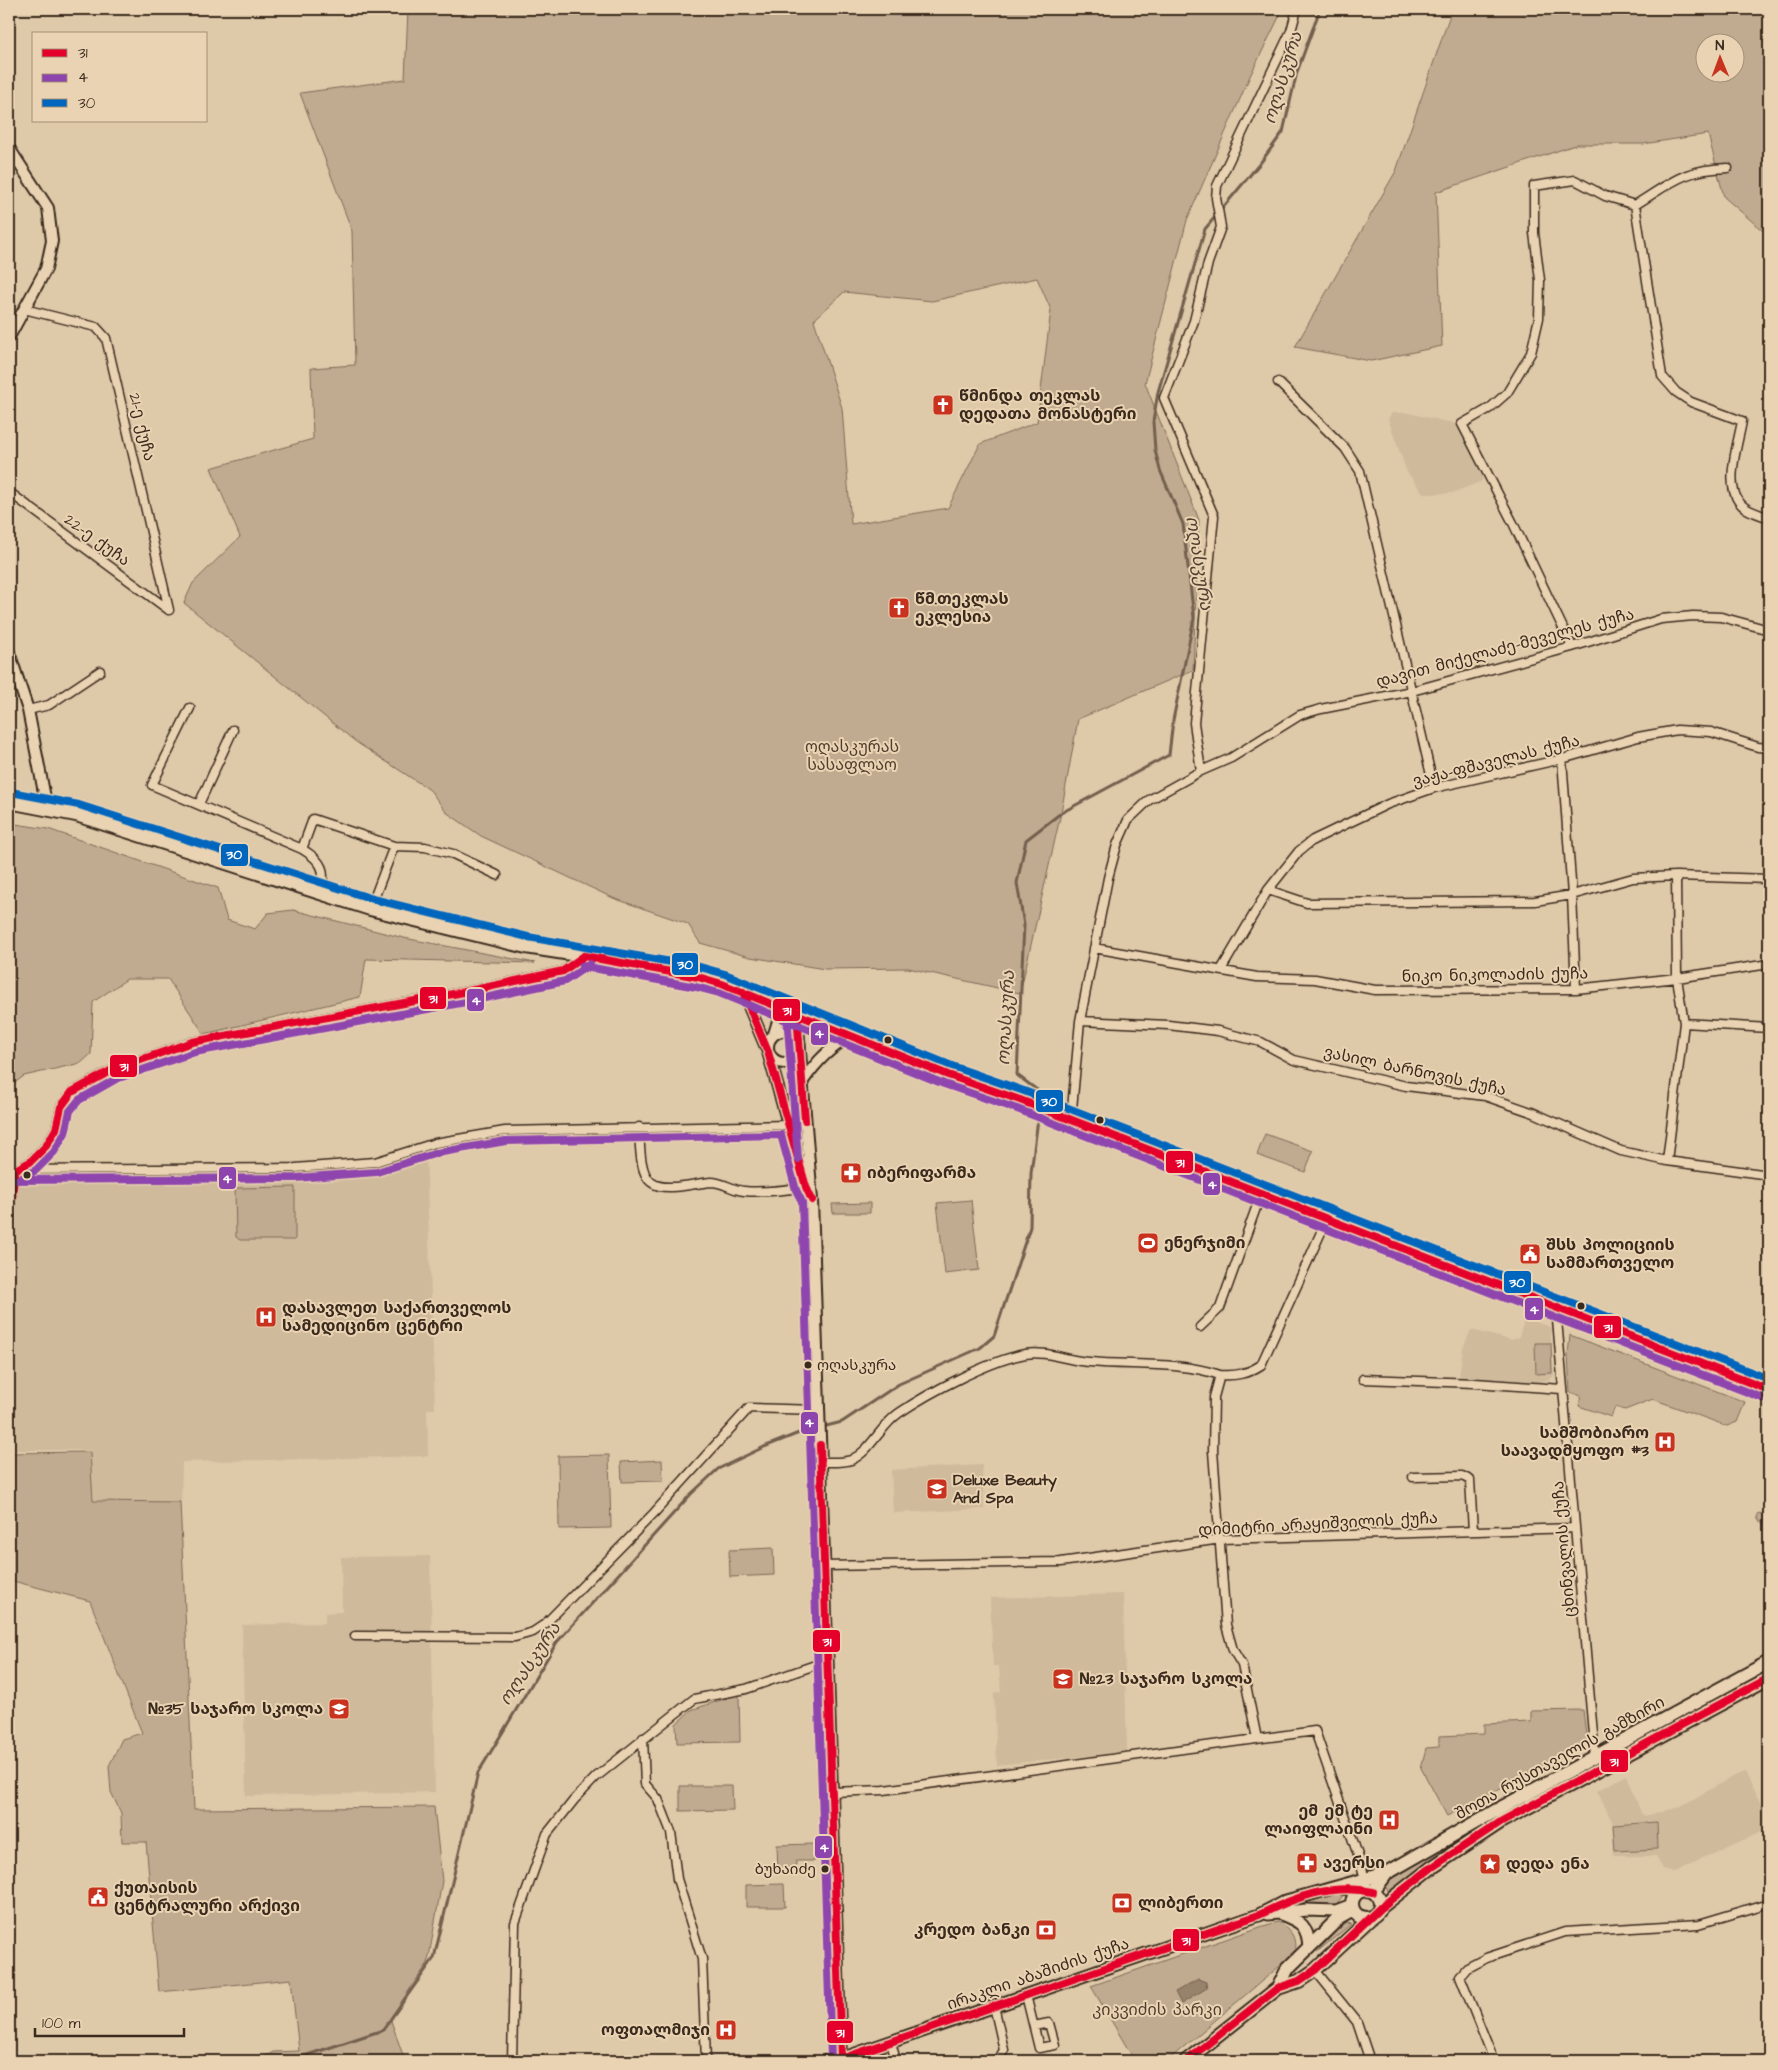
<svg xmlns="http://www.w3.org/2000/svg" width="1778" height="2070" font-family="'Architects Daughter','Noto Sans Georgian',sans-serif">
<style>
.built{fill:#cfba9c}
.green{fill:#c0ab90;stroke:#7e6a57;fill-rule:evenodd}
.water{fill:#97836c;stroke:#725f4d}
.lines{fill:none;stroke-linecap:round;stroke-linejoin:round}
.stream{stroke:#725f4d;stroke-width:3}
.minor-casing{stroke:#3b2a1e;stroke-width:11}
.tertiary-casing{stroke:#3b2a1e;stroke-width:14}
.secondary-casing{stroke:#3b2a1e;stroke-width:15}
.primary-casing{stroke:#3b2a1e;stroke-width:16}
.minor{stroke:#e9d3b2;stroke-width:8}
.tertiary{stroke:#e9d3b2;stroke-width:10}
.secondary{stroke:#e9d3b2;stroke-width:11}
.primary{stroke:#e9d3b2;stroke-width:12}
.bus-1-casing{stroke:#e9d3b2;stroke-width:11}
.bus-2-casing{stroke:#e9d3b2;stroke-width:11}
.bus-3-casing{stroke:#e9d3b2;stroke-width:11}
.bus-1{stroke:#e4002b;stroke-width:8}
.bus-2{stroke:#8e44ad;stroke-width:8}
.bus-3{stroke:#0065bd;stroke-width:8}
.bus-dot{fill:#3b2a1e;stroke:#e9d3b2;stroke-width:2}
.labels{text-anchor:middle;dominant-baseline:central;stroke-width:4;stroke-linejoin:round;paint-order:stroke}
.bus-label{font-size:15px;fill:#3b2a1e;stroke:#e9d3b2;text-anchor:start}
.poi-label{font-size:16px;font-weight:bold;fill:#3b2a1e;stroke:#e9d3b2;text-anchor:start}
.street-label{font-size:16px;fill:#3b2a1e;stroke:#e9d3b2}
.park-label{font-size:16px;fill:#4f3d2f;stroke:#e9d3b2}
.water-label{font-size:18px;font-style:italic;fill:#524032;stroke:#e9d3b2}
.line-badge{stroke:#e9d3b2;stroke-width:2}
.badge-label{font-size:14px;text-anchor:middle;font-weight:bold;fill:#fff}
</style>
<rect width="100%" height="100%" fill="#dec9a9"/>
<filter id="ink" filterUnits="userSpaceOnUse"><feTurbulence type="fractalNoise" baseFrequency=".02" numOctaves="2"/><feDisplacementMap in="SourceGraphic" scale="10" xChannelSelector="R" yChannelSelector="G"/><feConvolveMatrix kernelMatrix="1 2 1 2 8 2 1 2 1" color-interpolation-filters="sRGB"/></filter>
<g filter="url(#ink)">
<path class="built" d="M1392 413H1408L1457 424 1483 473 1482 481 1452 493 1424 494 1407 472 1388 419Z
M426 1154 435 1409H427L428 1456 182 1462 181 1503 91 1504V1450H9V1175L102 1176 346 1172Z
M1525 1318 1550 1327 1554 1376 1547 1381 1511 1386 1459 1377 1463 1348 1471 1330 1511 1340 1519 1337Z
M982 1465 984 1509 893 1513 891 1470Z
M430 1556 435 1792 246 1796 242 1625 325 1623V1613L342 1612 341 1557Z
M1123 1594 1127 1752 997 1765 994 1693 1001 1692 999 1666H993L990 1598Z
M1745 1772 1767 1813 1768 1829 1674 1872 1663 1869 1656 1856H1614L1612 1821 1597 1791 1627 1775 1641 1813 1645 1816 1681 1806 1734 1776Z"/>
<path class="green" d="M408 9H1283L1250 76 1187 220 1145 383 1199 520 1193 670 1078 719 1061 813 1020 993 908 968 825 969 750 957 700 943 688 924 613 898 481 836 446 812 430 790 356 742 184 603 193 583 240 537 211 468 313 439 311 368 355 365 352 231 300 93 405 79ZM1037 278 1051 310 1037 422 980 444 948 508 851 524 842 408 814 320 844 292 932 301Z
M1452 9H1769V236L1724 197 1708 134 1643 144H1578L1436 192 1442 346 1371 361 1295 347 1396 171ZM1706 42H1736V72H1706Z
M9 823 48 829 218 888 227 920 255 929 268 913 293 910 404 938 535 963 366 959 360 997 204 1034 168 979H127L93 1002 91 1054 81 1063 24 1076 9 1087Z
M1265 1134 1313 1151 1305 1172 1257 1155Z
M295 1187V1240H240L236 1237 235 1188Z
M971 1200 979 1270 945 1274 937 1203Z
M870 1203V1213H833L832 1204Z
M1570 1335 1745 1402 1737 1422 1727 1426 1653 1399 1625 1410 1615 1407 1611 1417 1579 1406 1581 1396 1570 1392 1568 1355Z
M1535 1343H1551L1552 1373 1536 1374Z
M90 1452 93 1501 180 1502 194 1809 434 1807 442 1881 428 1963 390 2018 405 2061H257L273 2052 299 2051 291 1979 159 1992 146 1842H122L121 1813 111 1792 109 1766 122 1739 142 1733 90 1601 9 1580V1453Z
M609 1455 611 1528 559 1529 558 1456Z
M662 1460 663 1481 622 1482 621 1462Z
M1759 1513 1769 1516V1525L1759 1521 1757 1517Z
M773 1548 774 1575 730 1577 729 1550Z
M739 1694 740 1742 677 1743 676 1724 691 1710Z
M1583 1710 1587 1743 1447 1816 1421 1768 1426 1748 1439 1747V1736L1484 1734V1724L1531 1722V1711Z
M680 1786H732L733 1810 680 1811Z
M1657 1822 1658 1849 1615 1851 1613 1825Z
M1468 1833 1469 1834 1433 1858 1389 1893 1384 1884Z
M815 1844V1861H796V1870L778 1871 777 1845Z
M784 1884 785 1907H746V1885Z
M1345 1893 1335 1906H1289L1330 1895Z
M1278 1922C1292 1930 1297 1938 1294 1954L1167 2061H1135L1091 1986 1263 1926Z
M1344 1922 1351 1924 1317 1952Z"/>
<path class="water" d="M1198 1979 1206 1982 1207 1988 1181 2004 1175 1992Z"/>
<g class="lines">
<path class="stream" d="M1040 1105 1041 1093 1017 1075 1024 925 1017 883 1026 840 1061 813 1169 755 1173 720 1194 618 1183 524 1160 470 1155 450 1153 422 1158 392 1205 229 1261 162 1283 132 1297 72 1320 9
M289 2061 383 2030 434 1958 478 1773 557 1642 691 1494 718 1469 764 1447 799 1433 842 1422 899 1384 980 1348 994 1336 1030 1227 1031 1173 1039 1111"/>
<g class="minor-casing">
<path id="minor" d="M1635 205 1662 376 1676 392 1691 402 1742 421C1738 446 1720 493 1747 509 1754 513 1762 515 1769 518
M1635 205C1671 183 1683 169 1728 168
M24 309 96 327 106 338 169 610
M1278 382 1345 448 1360 471 1434 788
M9 492 169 610
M1572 647 1513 523 1462 424 1490 408 1507 393 1531 353 1539 318 1540 280 1534 233V186L1575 180 1605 196 1635 205
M190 708 152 785 302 849C324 862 325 870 322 894
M28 710 49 705 100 671
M1562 759 1572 895 1576 989
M1201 771 1194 723 1214 516 1164 398 1194 321 1208 263 1221 227 1216 198 1217 186 1291 31 1297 9
M199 804 233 730
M394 846 425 847 453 854 497 875
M302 849 313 819 394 846 370 909
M1268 890 1307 903 1535 901 1572 895 1633 878 1676 876 1769 879
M1094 948 1257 977 1315 979 1375 990 1576 989 1677 978 1769 964
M1221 970 1268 890 1299 851 1313 840 1388 804 1434 788 1562 759 1638 737 1677 730 1711 732 1758 747 1769 748
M1080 1021 1168 1025 1218 1031 1261 1042 1294 1060 1406 1086 1485 1096 1534 1113 1621 1151 1667 1161 1769 1175
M1684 1023 1769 1028
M1071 1120 1080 1021 1108 878 1117 845 1128 820 1149 800 1201 771 1231 758 1300 715 1321 709 1412 691 1572 647 1661 619 1693 616 1721 617 1769 630
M639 1127C640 1142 639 1173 651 1182 664 1193 695 1183 711 1182 723 1182 732 1190 744 1191 764 1193 786 1190 806 1187
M1667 1161 1684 1023 1677 978 1676 876
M17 1169 30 1162 46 1146 56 1129 61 1107 72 1092 112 1070 192 1042 464 992 563 971 584 956
M15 1170 295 1168 375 1162 435 1143 505 1131 789 1125 805 1122
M9 1223 15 1170
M1556 1308 1595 1757
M1200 1327 1220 1308 1261 1194
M1363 1379 1475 1383 1562 1389
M821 1462C830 1462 842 1463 851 1460 871 1451 880 1426 899 1413 930 1392 989 1361 1025 1354 1046 1350 1068 1361 1089 1362 1132 1366 1179 1361 1220 1375
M1413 1477 1462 1476 1470 1480 1473 1531
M824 1566 1061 1562 1221 1539 1575 1528
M355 1636 515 1637 533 1632 545 1624 654 1513 749 1408 819 1410
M643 1738 645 1784 658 1799 671 1832 677 1879 702 1959 706 2061
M1257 1739 1242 1665 1233 1650 1226 1625 1213 1451 1214 1397 1220 1375C1236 1376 1247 1374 1261 1365L1327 1219
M832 1792 884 1790 1315 1731 1360 1861 1368 1890
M1315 1970 1357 2022 1370 2061
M1026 1995 1039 2048 1055 2045 1049 2023 1034 2026
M994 2006 1004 2050 998 2061
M891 2042 896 2061
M512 2061 515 1923 547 1834 574 1800 596 1777 694 1699 746 1689 827 1661
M1494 2061 1460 1976 1467 1968 1486 1958 1565 1932 1699 1924 1769 1903"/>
</g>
<g class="tertiary-casing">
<path id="tertiary" d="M9 148 48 208 52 241 46 269 9 337
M9 652 28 710 47 808
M743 992 768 1052 806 1188
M797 1014 812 1200 841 2059
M768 1047a16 16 0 1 1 32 0a16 16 0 1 1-32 0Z
M774 1034 779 1018 785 1010
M803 1081C816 1062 830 1047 851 1036"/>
</g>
<g class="secondary-casing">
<path id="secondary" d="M1342 1888 1363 1891
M1268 1914 1306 1910 1336 1911 1352 1905
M1281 1914C1301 1922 1308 1925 1309 1948
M827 2061 841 2059 1259 1915 1286 1901 1365 1879"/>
</g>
<g class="primary-casing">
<path id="primary" d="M9 802 76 815 370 909 526 947 584 956 698 977 722 984 948 1075 1020 1100 1769 1390
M1365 1879 1387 1873
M1352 1904a14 14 0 1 1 28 0a14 14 0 1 1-28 0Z
M1373 1892 1387 1873 1497 1810 1769 1662
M1380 1908 1431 1868 1502 1821 1769 1678
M1278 1988 1288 1968 1339 1918 1353 1910
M1186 2061 1278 1988 1299 1981 1315 1970 1374 1915"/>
</g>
<use href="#minor" class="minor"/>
<use href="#tertiary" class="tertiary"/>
<use href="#secondary" class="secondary"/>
<use href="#primary" class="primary"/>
<g class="bus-1-casing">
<path id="bus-1" d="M584 956 698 977 722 984 948 1075 1020 1100 1769 1390
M743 992 768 1052 806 1187 812 1200
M797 1014 805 1120
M15 1170 30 1162 46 1146 56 1129 61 1107 72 1092 112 1070 192 1042 464 992 563 971 584 956
M9 1223 15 1170
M820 1445 841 2059 1259 1915C1295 1897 1332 1883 1373 1892
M1186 2061 1278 1988 1299 1981 1315 1970 1380 1908 1431 1868 1502 1821 1769 1678"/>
</g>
<g class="bus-2-casing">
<path id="bus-2" d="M582 966 696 987 719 993 944 1084 1017 1109 1765 1399
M787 1015 798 1159
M20 1179 36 1170 54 1152 65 1133 70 1111 79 1100 116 1079 195 1052 466 1002 565 981 590 964
M15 1180 296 1178 377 1172 437 1153 506 1141 781 1135 796 1190 802 1202 831 2059"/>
</g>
<g class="bus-3-casing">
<path id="bus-3" d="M11 792 79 805 373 899 528 937 700 967 725 974 952 1066 1024 1091 1769 1379"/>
</g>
<use href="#bus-1" class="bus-1"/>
<use href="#bus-2" class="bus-2"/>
<use href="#bus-3" class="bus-3"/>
</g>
</g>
<defs>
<g id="church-square" transform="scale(1.125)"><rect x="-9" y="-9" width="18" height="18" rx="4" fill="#c8321e" stroke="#e9d3b2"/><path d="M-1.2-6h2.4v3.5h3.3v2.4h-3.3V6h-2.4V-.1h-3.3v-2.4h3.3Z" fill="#fff"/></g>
<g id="pharmacy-square" transform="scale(1.125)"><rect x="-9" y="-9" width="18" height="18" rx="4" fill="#c8321e" stroke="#e9d3b2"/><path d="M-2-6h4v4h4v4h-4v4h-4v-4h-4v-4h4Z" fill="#fff"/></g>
<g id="stadium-square" transform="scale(1.125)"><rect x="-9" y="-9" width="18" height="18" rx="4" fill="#c8321e" stroke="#e9d3b2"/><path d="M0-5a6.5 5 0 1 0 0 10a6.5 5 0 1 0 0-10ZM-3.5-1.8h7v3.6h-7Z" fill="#fff"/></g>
<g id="civic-square" transform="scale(1.125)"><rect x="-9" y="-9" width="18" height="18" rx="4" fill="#c8321e" stroke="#e9d3b2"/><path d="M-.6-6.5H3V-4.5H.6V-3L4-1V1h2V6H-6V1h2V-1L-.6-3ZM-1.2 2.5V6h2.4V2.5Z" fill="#fff"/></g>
<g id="hospital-square" transform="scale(1.125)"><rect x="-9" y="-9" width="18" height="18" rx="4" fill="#c8321e" stroke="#e9d3b2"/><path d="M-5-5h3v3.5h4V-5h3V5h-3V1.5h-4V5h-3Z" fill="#fff"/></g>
<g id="school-square" transform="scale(1.125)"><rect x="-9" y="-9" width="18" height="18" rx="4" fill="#c8321e" stroke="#e9d3b2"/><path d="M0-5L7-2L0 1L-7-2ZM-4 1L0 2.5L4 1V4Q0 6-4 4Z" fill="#fff"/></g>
<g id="sight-square" transform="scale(1.125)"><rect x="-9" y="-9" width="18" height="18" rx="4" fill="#c8321e" stroke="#e9d3b2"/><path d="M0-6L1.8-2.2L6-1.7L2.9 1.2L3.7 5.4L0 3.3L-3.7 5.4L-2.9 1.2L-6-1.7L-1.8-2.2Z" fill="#fff"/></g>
<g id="bank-square" transform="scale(1.125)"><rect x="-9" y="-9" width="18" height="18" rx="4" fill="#c8321e" stroke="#e9d3b2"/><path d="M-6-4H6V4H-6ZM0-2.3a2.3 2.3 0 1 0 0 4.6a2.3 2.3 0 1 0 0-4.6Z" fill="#fff"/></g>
</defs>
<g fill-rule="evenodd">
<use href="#church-square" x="943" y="405"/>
<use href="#church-square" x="899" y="608"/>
<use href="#pharmacy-square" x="851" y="1173"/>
<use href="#stadium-square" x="1148" y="1243"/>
<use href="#civic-square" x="1530" y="1254"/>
<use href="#hospital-square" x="266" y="1317"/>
<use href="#hospital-square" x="1665" y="1442"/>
<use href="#school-square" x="937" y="1489"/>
<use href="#school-square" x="1063" y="1679"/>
<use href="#school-square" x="339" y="1709"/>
<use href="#hospital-square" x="1389" y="1820"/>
<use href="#pharmacy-square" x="1307" y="1863"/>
<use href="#sight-square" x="1490" y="1864"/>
<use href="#civic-square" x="98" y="1897"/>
<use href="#bank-square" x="1122" y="1903"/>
<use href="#bank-square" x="1046" y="1930"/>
<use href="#hospital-square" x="726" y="2030"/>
</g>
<g class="bus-dot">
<circle cx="888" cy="1040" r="4.5"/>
<circle cx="1100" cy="1120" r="4.5"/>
<circle cx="27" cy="1175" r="4.5"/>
<circle cx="1581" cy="1306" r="4.5"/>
<circle cx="808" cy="1365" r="4.5"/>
<circle cx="825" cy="1869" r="4.5"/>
</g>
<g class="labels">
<g class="bus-label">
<text x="817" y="1365">ოღასკურა</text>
<text x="816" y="1869" text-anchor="end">ბუხაიძე</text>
</g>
<g class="poi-label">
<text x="959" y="396">წმინდა თეკლას<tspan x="959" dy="18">დედათა მონასტერი</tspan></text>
<text x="915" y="599">წმ.თეკლას<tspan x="915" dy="18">ეკლესია</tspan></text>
<text x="867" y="1173">იბერიფარმა</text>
<text x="1164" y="1243">ენერჯიმი</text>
<text x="1546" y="1245">შსს პოლიციის<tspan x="1546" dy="18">სამმართველო</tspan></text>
<text x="282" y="1308">დასავლეთ საქართველოს<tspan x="282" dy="18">სამედიცინო ცენტრი</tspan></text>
<text x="1649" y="1433" text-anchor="end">სამშობიარო<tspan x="1649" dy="18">საავადმყოფო #3</tspan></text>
<text x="953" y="1480">Deluxe Beauty<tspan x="953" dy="18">And Spa</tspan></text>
<text x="1079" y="1679">№23 საჯარო სკოლა</text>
<text x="323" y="1709" text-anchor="end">№35 საჯარო სკოლა</text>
<text x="1373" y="1811" text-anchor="end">ემ ემ ტე<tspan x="1373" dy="18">ლაიფლაინი</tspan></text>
<text x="1323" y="1863">ავერსი</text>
<text x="1506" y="1864">დედა ენა</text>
<text x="114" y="1888">ქუთაისის<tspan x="114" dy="18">ცენტრალური არქივი</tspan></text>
<text x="1138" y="1903">ლიბერთი</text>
<text x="1030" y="1930" text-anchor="end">კრედო ბანკი</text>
<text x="710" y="2030" text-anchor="end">ოფთალმიჯი</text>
</g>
<g class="street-label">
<text transform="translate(142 427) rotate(77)">21-ე ქუჩა</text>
<text transform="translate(97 540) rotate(36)">22-ე ქუჩა</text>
<text transform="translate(1505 648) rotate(-15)">დავით მიქელაძე-მეველეს ქუჩა</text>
<text transform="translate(1496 761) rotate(-14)">ვაჟა-ფშაველას ქუჩა</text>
<text transform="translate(1495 975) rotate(-1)">ნიკო ნიკოლაძის ქუჩა</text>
<text transform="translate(1415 1071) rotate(12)">ვასილ ბარნოვის ქუჩა</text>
<text transform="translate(1318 1524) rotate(-3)">დიმიტრი არაყიშვილის ქუჩა</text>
<text transform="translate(1564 1549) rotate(-95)">ცხინვალის ქუჩა</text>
<text transform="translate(1560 1758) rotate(-29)">შოთა რუსთაველის გამზირი</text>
<text transform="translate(1038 1974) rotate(-19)">ირაკლი აბაშიძის ქუჩა</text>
</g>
<g class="park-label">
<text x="852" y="747">ოღასკურას<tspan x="852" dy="18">სასაფლაო</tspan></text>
<text x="1157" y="2010">კიკვიძის პარკი</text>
</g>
<g class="water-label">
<text transform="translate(1283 78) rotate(-73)">ოღასკურა</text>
<text transform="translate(1199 563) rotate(81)">ოღასკურა</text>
<text transform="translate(1006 1018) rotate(-87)">ოღასკურა</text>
<text transform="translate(530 1664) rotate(-56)">ოღასკურა</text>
</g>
</g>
<g class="line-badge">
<rect x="220" y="843" width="29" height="24" rx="5" fill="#0065bd"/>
<rect x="671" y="952" width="28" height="24" rx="5" fill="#0065bd"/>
<rect x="419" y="986" width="28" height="24" rx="5" fill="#e4002b"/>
<rect x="466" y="988" width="19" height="24" rx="5" fill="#8e44ad"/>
<rect x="772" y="998" width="29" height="24" rx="5" fill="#e4002b"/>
<rect x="810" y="1022" width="19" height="24" rx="5" fill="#8e44ad"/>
<rect x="109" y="1054" width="29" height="24" rx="5" fill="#e4002b"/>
<rect x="1035" y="1089" width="29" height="24" rx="5" fill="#0065bd"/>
<rect x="1165" y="1150" width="29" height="24" rx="5" fill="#e4002b"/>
<rect x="218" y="1166" width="19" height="24" rx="5" fill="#8e44ad"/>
<rect x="1202" y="1172" width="19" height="24" rx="5" fill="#8e44ad"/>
<rect x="1503" y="1270" width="29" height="24" rx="5" fill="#0065bd"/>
<rect x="1524" y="1297" width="20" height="24" rx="5" fill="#8e44ad"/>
<rect x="1593" y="1315" width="29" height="24" rx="5" fill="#e4002b"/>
<rect x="800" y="1411" width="19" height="24" rx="5" fill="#8e44ad"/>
<rect x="812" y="1629" width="29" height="24" rx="5" fill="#e4002b"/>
<rect x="1600" y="1749" width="29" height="24" rx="5" fill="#e4002b"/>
<rect x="814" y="1835" width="19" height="24" rx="5" fill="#8e44ad"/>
<rect x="1172" y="1928" width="28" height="24" rx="5" fill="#e4002b"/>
<rect x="826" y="2020" width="28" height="24" rx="5" fill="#e4002b"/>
</g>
<g class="badge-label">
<text x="234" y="859">30</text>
<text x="685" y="969">30</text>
<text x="433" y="1003">31</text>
<text x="476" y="1005">4</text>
<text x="787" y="1015">31</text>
<text x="819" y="1038">4</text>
<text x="124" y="1071">31</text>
<text x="1049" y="1106">30</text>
<text x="1180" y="1167">31</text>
<text x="227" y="1183">4</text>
<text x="1212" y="1189">4</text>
<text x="1517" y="1287">30</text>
<text x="1534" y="1314">4</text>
<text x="1608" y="1332">31</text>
<text x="809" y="1427">4</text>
<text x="827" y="1646">31</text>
<text x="1614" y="1766">31</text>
<text x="824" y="1852">4</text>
<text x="1186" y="1945">31</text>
<text x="840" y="2037">31</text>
</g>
<rect width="1778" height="2070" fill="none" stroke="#e9d3b2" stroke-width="30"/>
<rect x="15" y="15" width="1748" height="2040" fill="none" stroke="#3b2a1e" stroke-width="2" filter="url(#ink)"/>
<rect x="32" y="32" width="175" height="90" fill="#e9d3b2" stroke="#a38f77"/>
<rect x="42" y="49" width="25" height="8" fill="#e4002b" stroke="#a38f77"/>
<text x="78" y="58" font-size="15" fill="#3b2a1e">31</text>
<rect x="42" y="74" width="25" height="8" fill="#8e44ad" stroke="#a38f77"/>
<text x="78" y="82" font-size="15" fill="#3b2a1e">4</text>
<rect x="42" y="99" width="25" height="8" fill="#0065bd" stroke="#a38f77"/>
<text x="78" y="108" font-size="15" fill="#3b2a1e">30</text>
<g transform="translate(1720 58) rotate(359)"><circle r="24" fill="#e9d3b2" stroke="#a38f77"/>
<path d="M0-4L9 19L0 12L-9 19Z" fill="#c8321e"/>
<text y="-8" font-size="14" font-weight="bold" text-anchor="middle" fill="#3b2a1e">N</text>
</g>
<path d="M35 2028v8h149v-8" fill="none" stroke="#3b2a1e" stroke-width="2.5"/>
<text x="42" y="2028" font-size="15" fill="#3b2a1e" stroke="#e9d3b2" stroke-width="4" paint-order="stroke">100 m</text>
</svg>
